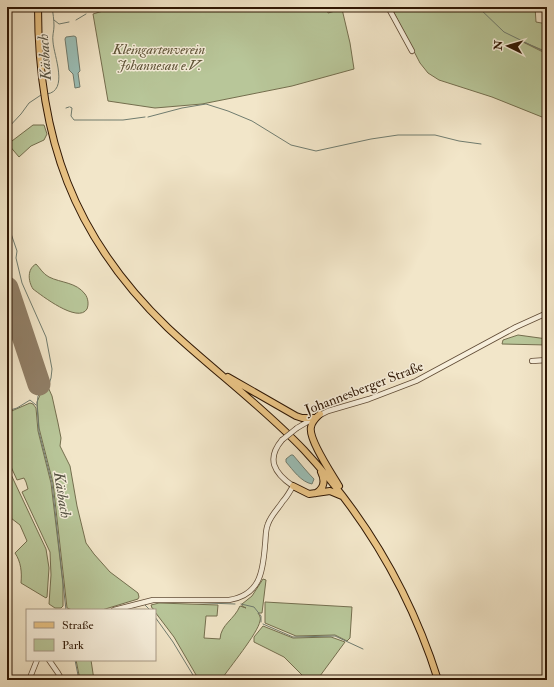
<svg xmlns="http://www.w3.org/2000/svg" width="554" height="687" font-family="'IM FELL Double Pica',serif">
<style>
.green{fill:#b8c699;stroke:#746e4e}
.water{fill:#9bbfb7;stroke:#707c6f}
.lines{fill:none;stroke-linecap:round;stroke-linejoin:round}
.stream{stroke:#707c6f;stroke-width:1}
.runway{stroke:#907e66;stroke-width:23}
.minor-casing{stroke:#604b35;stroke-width:6}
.major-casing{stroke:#2f1704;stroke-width:8}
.minor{stroke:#f7efdc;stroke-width:4.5}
.major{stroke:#e9c384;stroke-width:6}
.minor-bridge-casing{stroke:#604b35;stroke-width:6;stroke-linecap:butt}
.minor-bridge{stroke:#f7efdc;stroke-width:4.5}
.labels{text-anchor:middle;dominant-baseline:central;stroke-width:3;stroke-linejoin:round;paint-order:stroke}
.park-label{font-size:14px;font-style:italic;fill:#5f5438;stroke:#f7efdc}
.street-label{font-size:14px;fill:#2f1704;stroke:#f7efdc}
.water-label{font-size:15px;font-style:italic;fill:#555243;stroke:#f7efdc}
</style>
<rect width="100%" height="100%" fill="#f2e6c9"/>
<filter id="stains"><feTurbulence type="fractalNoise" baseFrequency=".005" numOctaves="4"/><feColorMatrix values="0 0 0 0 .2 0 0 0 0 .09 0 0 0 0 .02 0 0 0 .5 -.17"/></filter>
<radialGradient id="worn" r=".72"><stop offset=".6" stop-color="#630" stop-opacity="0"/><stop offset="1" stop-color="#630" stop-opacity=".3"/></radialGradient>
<path class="green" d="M116 7H327L328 13 342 9 350 43 354 69 292 86 202 104 155 108 108 101 93 14Z
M391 7H535L536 22 547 24V52L521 41 547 54V119L492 97 439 80 428 73 420 63Z
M33 125H44L47 134 44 140 31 146 19 157 8 144Z
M36 264C40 268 43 274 49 277 61 283 76 282 85 294 88 298 89 304 87 309 78 324 41 295 33 289 28 281 27 269 36 264Z
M518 335 547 339V345L502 344 503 340Z
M48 387 52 396 58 423 61 438 60 446 70 466 77 506 86 543 94 554 110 572 138 593 139 597 138 599 102 610H72L67 608 53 483 39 428 37 402 40 395Z
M30 403 33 404 36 408 38 431 51 483 63 584V606L61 608H55L49 604 51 575 50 552 22 492 28 489 26 482 24 478 17 480 7 458V413Z
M7 466 46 549 49 568 47 597 46 598 21 583C22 572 21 562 15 553L27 541 20 525 7 515Z
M263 579 266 580 262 613H258C260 616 261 618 260 621 258 633 229 668 221 680H199L174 637 155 612V610L152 608 151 605 159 603 218 605 217 616H206L204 638 220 639C221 624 234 620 240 606L246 608 242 606V604L252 596Z
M265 602 352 607 350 638 347 641 335 635 296 636 265 623Z
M263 626 293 638 331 637 345 642 317 680H307L284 657 254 642V637Z
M76 660H91L94 680H80Z"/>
<path class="water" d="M74 36 76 37 80 71 78 73 80 87 75 88 73 74 69 70 65 39 66 37Z
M291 455H293C300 463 306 471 314 479L312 484C301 482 293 470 286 462V459Z"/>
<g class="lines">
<path class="stream" d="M478 7 504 32 547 53
M92 11 105 7
M54 20 59 24 69 22
M76 20 86 14
M47 94C69 91 54 56 53 42 52 36 54 31 54 26 54 20 53 13 52 7
M70 107 72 108 71 116 74 120H123L145 117
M66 108 69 107
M148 117 182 108 206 104 228 111 252 121 291 145 316 151 371 139 398 135H435L459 141 481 144
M7 129 21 114 29 103 41 95
M7 222 17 251 16 258 22 283 46 337 52 369 51 378 49 384
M47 387 38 396 37 405 39 432 52 483 66 610
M7 411 17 408 30 400 36 405
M178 602 235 604
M241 604 254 607 261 616V622
M145 605 150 610
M155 617 173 642 196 680
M263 624 293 637 335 636 363 649
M75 660 79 680"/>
<path class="runway" d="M7 288 39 384"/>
<g class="minor-casing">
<path id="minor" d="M388 7 412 51
M532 361 547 360
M546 397 547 396
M297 428 314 418 328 411 369 399 416 381 516 327 547 313
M114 610 153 600H229C260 595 263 572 265 545 266 538 265 531 268 524 271 515 278 509 283 501 287 497 290 491 293 486 274 473 266 459 282 440
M49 660 58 673 62 680
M29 680 37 660"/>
</g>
<g class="major-casing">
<path id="major" d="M38 7C38 137 73 237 168 328 213 370 262 406 304 450 365 516 411 594 438 680
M228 377 296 416 302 418H314
M320 414C316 418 312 421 311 427 308 439 332 474 339 486
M293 486 309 494 330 491 342 496
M316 493C325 488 325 480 321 472"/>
</g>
<use href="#minor" class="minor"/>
<use href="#major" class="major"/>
<g class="minor-bridge-casing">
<path id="minor-bridge" d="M282 440 297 428"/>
</g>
<use href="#minor-bridge" class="minor-bridge"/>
</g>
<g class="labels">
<g class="park-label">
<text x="159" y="49">Kleingartenverein<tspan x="159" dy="16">Johannesau e.V.</tspan></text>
</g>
<g class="street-label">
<text transform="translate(364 388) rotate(-21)">Johannesberger Straße</text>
</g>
<g class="water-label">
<text transform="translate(45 57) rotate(-94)">Käsbach</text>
<text transform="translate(62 495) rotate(81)">Käsbach</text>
</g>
</g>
<rect width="554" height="687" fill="none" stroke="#f2e6c9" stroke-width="24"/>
<rect x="8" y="8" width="538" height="671" fill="none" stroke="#2f1704" stroke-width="2"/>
<rect x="12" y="12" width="530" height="663" fill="none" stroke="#2f1704"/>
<rect x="26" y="609" width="130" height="52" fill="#f7efdc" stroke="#a79986"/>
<rect x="34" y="622" width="20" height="6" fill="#e9c384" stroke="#a79986"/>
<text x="62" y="629" font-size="12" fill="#2f1704">Straße</text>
<rect x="34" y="639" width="20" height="12" fill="#b8c699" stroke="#a79986"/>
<text x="62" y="649" font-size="12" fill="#2f1704">Park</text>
<g transform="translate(508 46) rotate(275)" stroke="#f7efdc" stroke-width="3" paint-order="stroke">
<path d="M0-3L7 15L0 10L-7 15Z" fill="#2f1704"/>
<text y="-6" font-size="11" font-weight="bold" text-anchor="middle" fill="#2f1704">N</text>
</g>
<rect width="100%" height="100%" filter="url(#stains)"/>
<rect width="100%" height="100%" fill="url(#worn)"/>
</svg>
